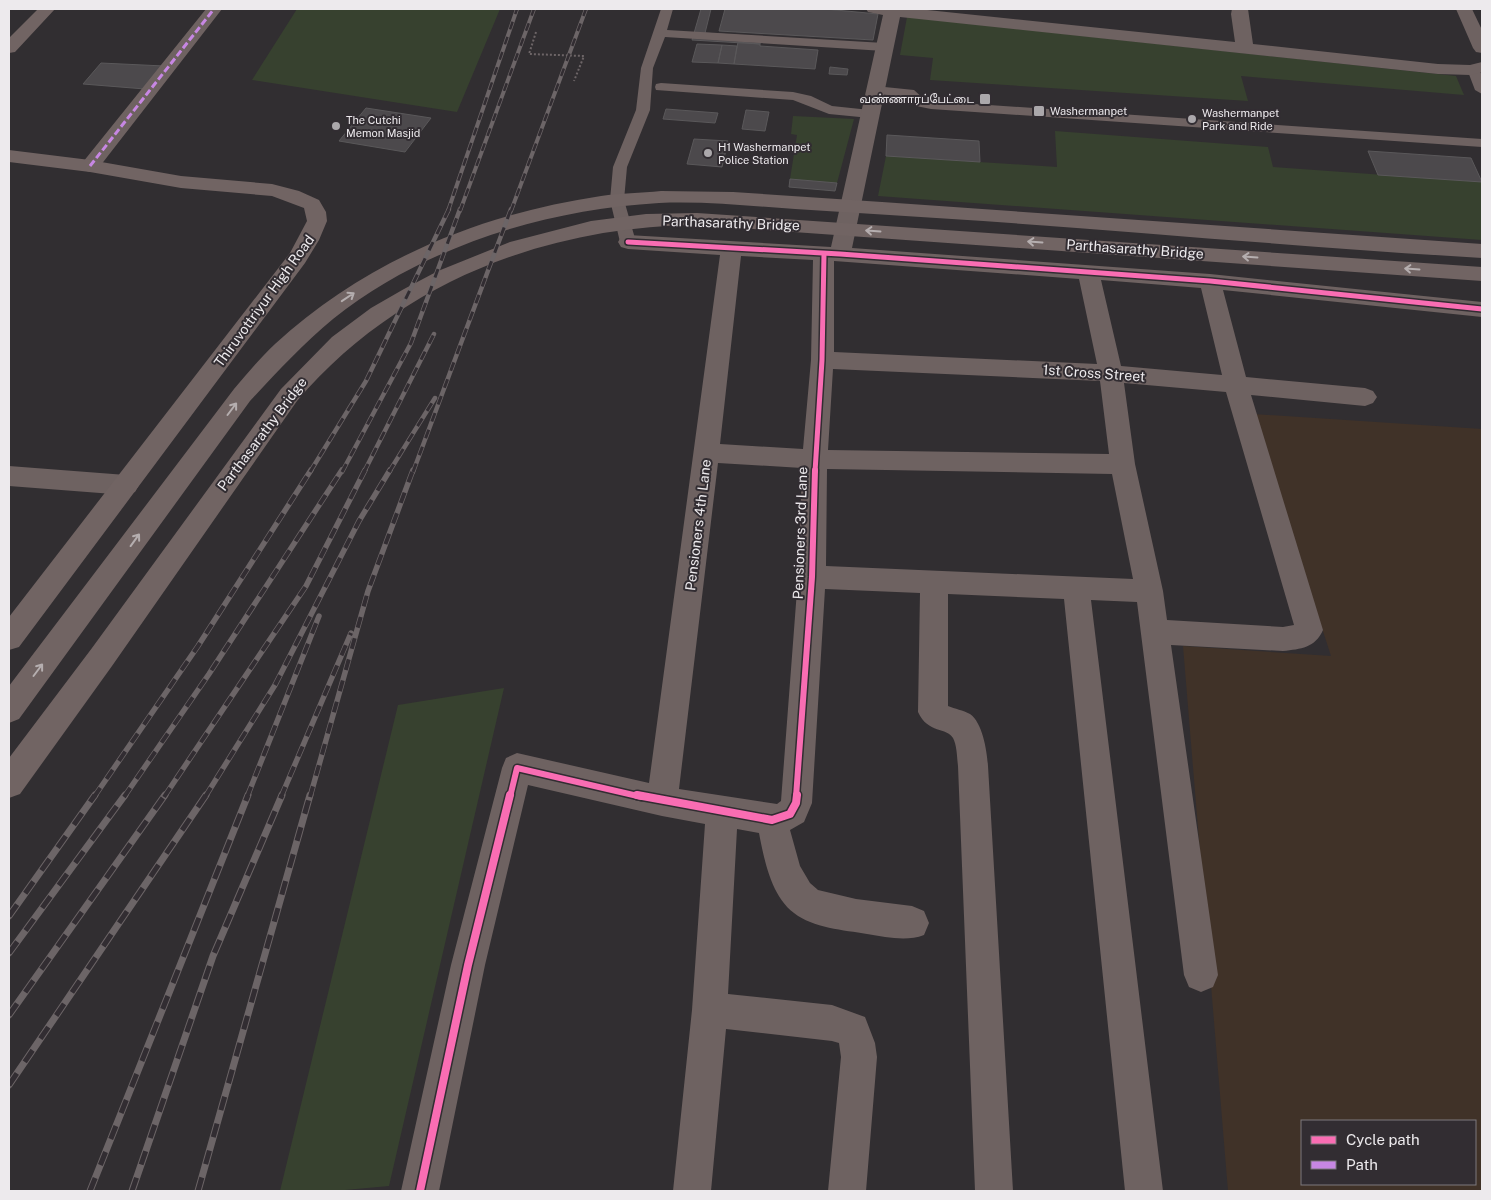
<svg xmlns="http://www.w3.org/2000/svg" width="1491" height="1200" font-family="'Public Sans','Noto Sans Tamil',sans-serif">
<style>
.education{fill:#403228;fill-rule:evenodd}
.green{fill:#37412f}
.building{fill:#4c494c;stroke:#5a585a}
.lines{fill:none;stroke-linecap:round;stroke-linejoin:round}
.path{stroke:#6d6567;stroke-width:2;stroke-dasharray:2 2;stroke-linecap:butt}
.lane{fill:#6e6261;fill-rule:evenodd}
.street{fill:#6e6261;fill-rule:evenodd}
.secondary{fill:#716463;fill-rule:evenodd}
.rail-far3-casing{stroke:#6c6567;stroke-width:4}
.rail-far2-casing{stroke:#6c6567;stroke-width:4.5}
.rail-far1-casing{stroke:#6c6567;stroke-width:5.5}
.rail-casing{stroke:#6c6567;stroke-width:7}
.rail-far3{stroke:#322d32;stroke-width:2.5;stroke-dasharray:8;stroke-linecap:butt}
.rail-far2{stroke:#322d32;stroke-width:3;stroke-dasharray:9;stroke-linecap:butt}
.rail-far1{stroke:#322d32;stroke-width:4;stroke-dasharray:11;stroke-linecap:butt}
.rail{stroke:#322d32;stroke-width:5;stroke-dasharray:14;stroke-linecap:butt}
.quiet{stroke:#c787e3;stroke-width:3;stroke-dasharray:7 3;stroke-linecap:butt}
.cycleway-far2-casing{stroke:#322d32;stroke-width:8}
.cycleway-far1-casing{stroke:#322d32;stroke-width:9}
.cycleway-casing{stroke:#322d32;stroke-width:11}
.cycleway-far2{stroke:#f96db3;stroke-width:5}
.cycleway-far1{stroke:#f96db3;stroke-width:6}
.cycleway{stroke:#f96db3;stroke-width:8}
.oneway{stroke:#b5aeaf}
.poi-dot{fill:#aba8ab;stroke:#322d32;stroke-width:2}
.labels{text-anchor:middle;dominant-baseline:central;stroke-width:4;stroke-linejoin:round;paint-order:stroke}
.far-poi-label{font-size:11px;fill:#edeaed;stroke:#322d32;text-anchor:start}
.street-label{font-size:14px;fill:#edeaed;stroke:#322d32}
</style>
<rect width="100%" height="100%" fill="#312e31"/>
<path class="education" d="M1253 414 1482 429V1191H1228L1183 646 1331 656ZM1302 1121H1475V1184H1302Z"/>
<path class="green" d="M297 9H500L457 112 252 80Z
M907 17 1456 76 1464 95 1241 76 1248 101 930 80 933 58 900 55Z
M793 116 854 119 837 183 790 179 797 135 791 134Z
M1055 131 1268 147 1273 167 1482 182V240L878 196 886 156 1057 167Z
M504 688 389 1186 334 1191H280L398 705Z"/>
<path class="building" d="M701 9H711L705 33 762 37 760 44 692 40Z
M725 9H825L878 14 873 40 719 31Z
M738 42 760 44V46L818 50 815 69 734 64Z
M697 44 722 45 718 63 692 62Z
M722 45 737 46 734 64 718 63Z
M101 63 164 66 145 89 83 84Z
M830 67 848 69 847 75 829 74Z
M366 108 431 118 405 152 339 141Z
M666 109 718 113 715 123 663 119Z
M746 110 769 112 765 131 742 129Z
M887 135 979 141 980 162 886 156Z
M694 139 728 141 722 167 687 164Z
M1368 151 1471 158 1482 182 1378 175Z
M790 179 837 183 835 191 789 187Z"/>
<g class="lines">
<path class="path" d="M536 32 529 54 584 56 574 81"/>
<path class="lane" d="M661 9H673L667 30 884 43 890 47 884 51 665 37 653 68 650 110 627 167 624 200 636 242 633 245H623L620 242 610 200 613 167 636 110 641 68Z
M1473 65 1478 66 1482 76V94L1475 90 1467 69Z
M661 83 793 92 811 96 832 106 870 110 877 114 870 118 829 114 793 100 656 90 655 87 656 84Z
M875 86 914 90 925 100 931 101 1482 139V147L931 109 916 106 905 97 870 93 868 90 870 87Z"/>
<path class="street" d="M206 9H222L97 170 90 172 83 170 80 166 83 162Z
M866 9H918L1235 42 1231 14 1232 9H1248L1253 44 1438 64 1470 65 1482 62V72L1470 75 1438 74 900 17 852 248 1210 274 1482 302V317L1223 290 1246 377 1365 388 1373 391 1377 397 1373 403 1365 406 1251 395 1323 630C1315 648 1301 649 1283 651L1171 645 1218 975 1213 987 1201 992 1189 987 1184 975 1137 602 1091 600 1163 1191H1125L1064 599 948 594V706C955 709 963 710 970 714 983 723 987 752 988 766L1013 1191H975L958 766C957 758 957 745 953 738 947 727 928 734 918 712L920 593 825 589 812 803 804 822 790 830 800 866 810 883 818 890 856 899 912 906 924 911 929 923 924 935C906 942 886 937 867 934 844 930 813 928 794 913 771 896 764 859 759 833L737 829 728 994 832 1005 865 1017 875 1043 877 1057 866 1191H828L841 1057 839 1043 832 1041 726 1029 711 1191H673L692 1010 705 824 662 816 528 785 485 965 439 1191H401L451 965 502 768 506 758 517 753 649 783 720 255 628 249 621 247 618 242 621 237 628 235 831 247 883 15 868 12ZM741 256 813 260 811 360 803 449 720 444ZM834 261 1079 279 1097 364 834 352ZM1101 280 1201 288 1222 375 1121 366ZM833 369 1100 381 1109 454 828 450ZM1124 383 1226 392 1294 625 1283 627 1167 620 1163 591 1135 464ZM718 463 802 468 798 577 781 801 777 804 679 789ZM827 469 1112 474 1133 579 826 566Z
M1456 9H1472L1482 30V53L1476 52 1473 48Z
M9 466 126 475 135 478 139 485 135 492 126 495 9 486Z"/>
<path class="secondary" d="M38 9H55L15 52 9 53V38Z
M9 150 90 160 181 176 272 184 299 191 319 200 326 212 327 221 319 240 305 263 19 647 9 650V617L290 253 307 221 304 208 272 196 181 188 90 172 9 162Z
M661 191 733 192 882 202 1482 244V258C1316 248 1150 233 983 221 921 217 858 213 795 209 750 206 704 201 659 203 543 210 425 246 333 319 303 344 277 372 250 401L19 719 9 723V686L234 389C247 374 260 358 275 344 365 261 480 214 601 196 620 193 641 193 661 191Z
M697 213 1482 267V281L697 225C545 226 397 284 297 401L112 666 20 794 9 798V758L92 648 281 389 332 337 371 308 404 289 438 271 510 242 591 221 646 214Z"/>
<g class="rail-far3-casing">
<path id="rail-far3" d="M448 211 517 9
M460 211 534 9
M511 211 586 9"/>
</g>
<g class="rail-far2-casing">
<path id="rail-far2" d="M310 472 366 381 449 209
M342 472 411 343 460 209
M364 472 434 334
M389 472 435 398
M413 472 511 209"/>
</g>
<g class="rail-far1-casing">
<path id="rail-far1" d="M94 797 198 646 311 470
M124 797 209 674 342 470
M164 797 306 586 365 470
M205 797 275 685 359 521 390 470
M247 797 319 616
M281 797 351 633
M310 797 368 591 413 470"/>
</g>
<g class="rail-casing">
<path id="rail" d="M9 916 95 795
M9 953 125 795
M9 1015 165 795
M9 1085 206 795
M90 1191 248 795
M132 1191 213 956 282 795
M198 1191 310 795"/>
</g>
<use href="#rail-far3" class="rail-far3"/>
<use href="#rail-far2" class="rail-far2"/>
<use href="#rail-far1" class="rail-far1"/>
<use href="#rail" class="rail"/>
<path class="quiet" d="M90 166 214 9"/>
<g class="cycleway-far2-casing">
<path id="cycleway-far2" d="M628 242 840 254 1210 281 1482 309
M815 472 822 360 824 254"/>
</g>
<g class="cycleway-far1-casing">
<path id="cycleway-far1" d="M510 797 517 768 642 797
M796 797 812 577 815 470"/>
</g>
<g class="cycleway-casing">
<path id="cycleway" d="M637 795 772 820 790 814 796 803 797 795
M420 1191 468 965 510 795"/>
</g>
<use href="#cycleway-far2" class="cycleway-far2"/>
<use href="#cycleway-far1" class="cycleway-far1"/>
<use href="#cycleway" class="cycleway"/>
</g>
<defs><path id="oneway-shaft" d="M-6 0H5M1.5-3L5.5 0L1.5 3" fill="none" stroke-width="1.6" stroke-linecap="round" stroke-linejoin="round" transform="scale(1.25)"/></defs>
<g class="oneway">
<use href="#oneway-shaft" transform="translate(873 231) rotate(-176)"/>
<use href="#oneway-shaft" transform="translate(1035 242) rotate(-176)"/>
<use href="#oneway-shaft" transform="translate(1250 257) rotate(-176)"/>
<use href="#oneway-shaft" transform="translate(1412 269) rotate(-176)"/>
<use href="#oneway-shaft" transform="translate(348 297) rotate(-34)"/>
<use href="#oneway-shaft" transform="translate(232 409) rotate(-53)"/>
<use href="#oneway-shaft" transform="translate(135 540) rotate(-54)"/>
<use href="#oneway-shaft" transform="translate(38 670) rotate(-53)"/>
</g>
<g class="poi-dot">
<rect x="979" y="93" width="12" height="12" rx="2.5"/>
<rect x="1033" y="105" width="12" height="12" rx="2.5"/>
<circle cx="1192" cy="119" r="5"/>
<circle cx="336" cy="126" r="5"/>
<circle cx="708" cy="153" r="5"/>
</g>
<g class="labels">
<g class="far-poi-label">
<text x="974" y="99" text-anchor="end">வண்ணாரப்பேட்டை</text>
<text x="1050" y="111">Washermanpet</text>
<text x="1202" y="113">Washermanpet<tspan x="1202" dy="13">Park and Ride</tspan></text>
<text x="346" y="120">The Cutchi<tspan x="346" dy="13">Memon Masjid</tspan></text>
<text x="718" y="147">H1 Washermanpet<tspan x="718" dy="13">Police Station</tspan></text>
</g>
<g class="street-label">
<text transform="translate(731 223) rotate(2)">Parthasarathy Bridge</text>
<text transform="translate(1135 249) rotate(4)">Parthasarathy Bridge</text>
<text transform="translate(264 301) rotate(-54)">Thiruvottriyur High Road</text>
<text transform="translate(1094 373) rotate(4)">1st Cross Street</text>
<text transform="translate(262 434) rotate(-53)">Parthasarathy Bridge</text>
<text transform="translate(698 525) rotate(-83)">Pensioners 4th Lane</text>
<text transform="translate(800 533) rotate(-88)">Pensioners 3rd Lane</text>
</g>
</g>
<rect width="1491" height="1200" fill="none" stroke="#edeaed" stroke-width="20"/>
<rect x="1301" y="1120" width="175" height="65" fill="#322d32" stroke="#7d797d"/>
<rect x="1311" y="1136" width="25" height="8" fill="#f96db3" stroke="#7d797d"/>
<text x="1346" y="1145" font-size="15" fill="#edeaed">Cycle path</text>
<rect x="1311" y="1161" width="25" height="8" fill="#c787e3" stroke="#7d797d"/>
<text x="1346" y="1170" font-size="15" fill="#edeaed">Path</text>
</svg>
